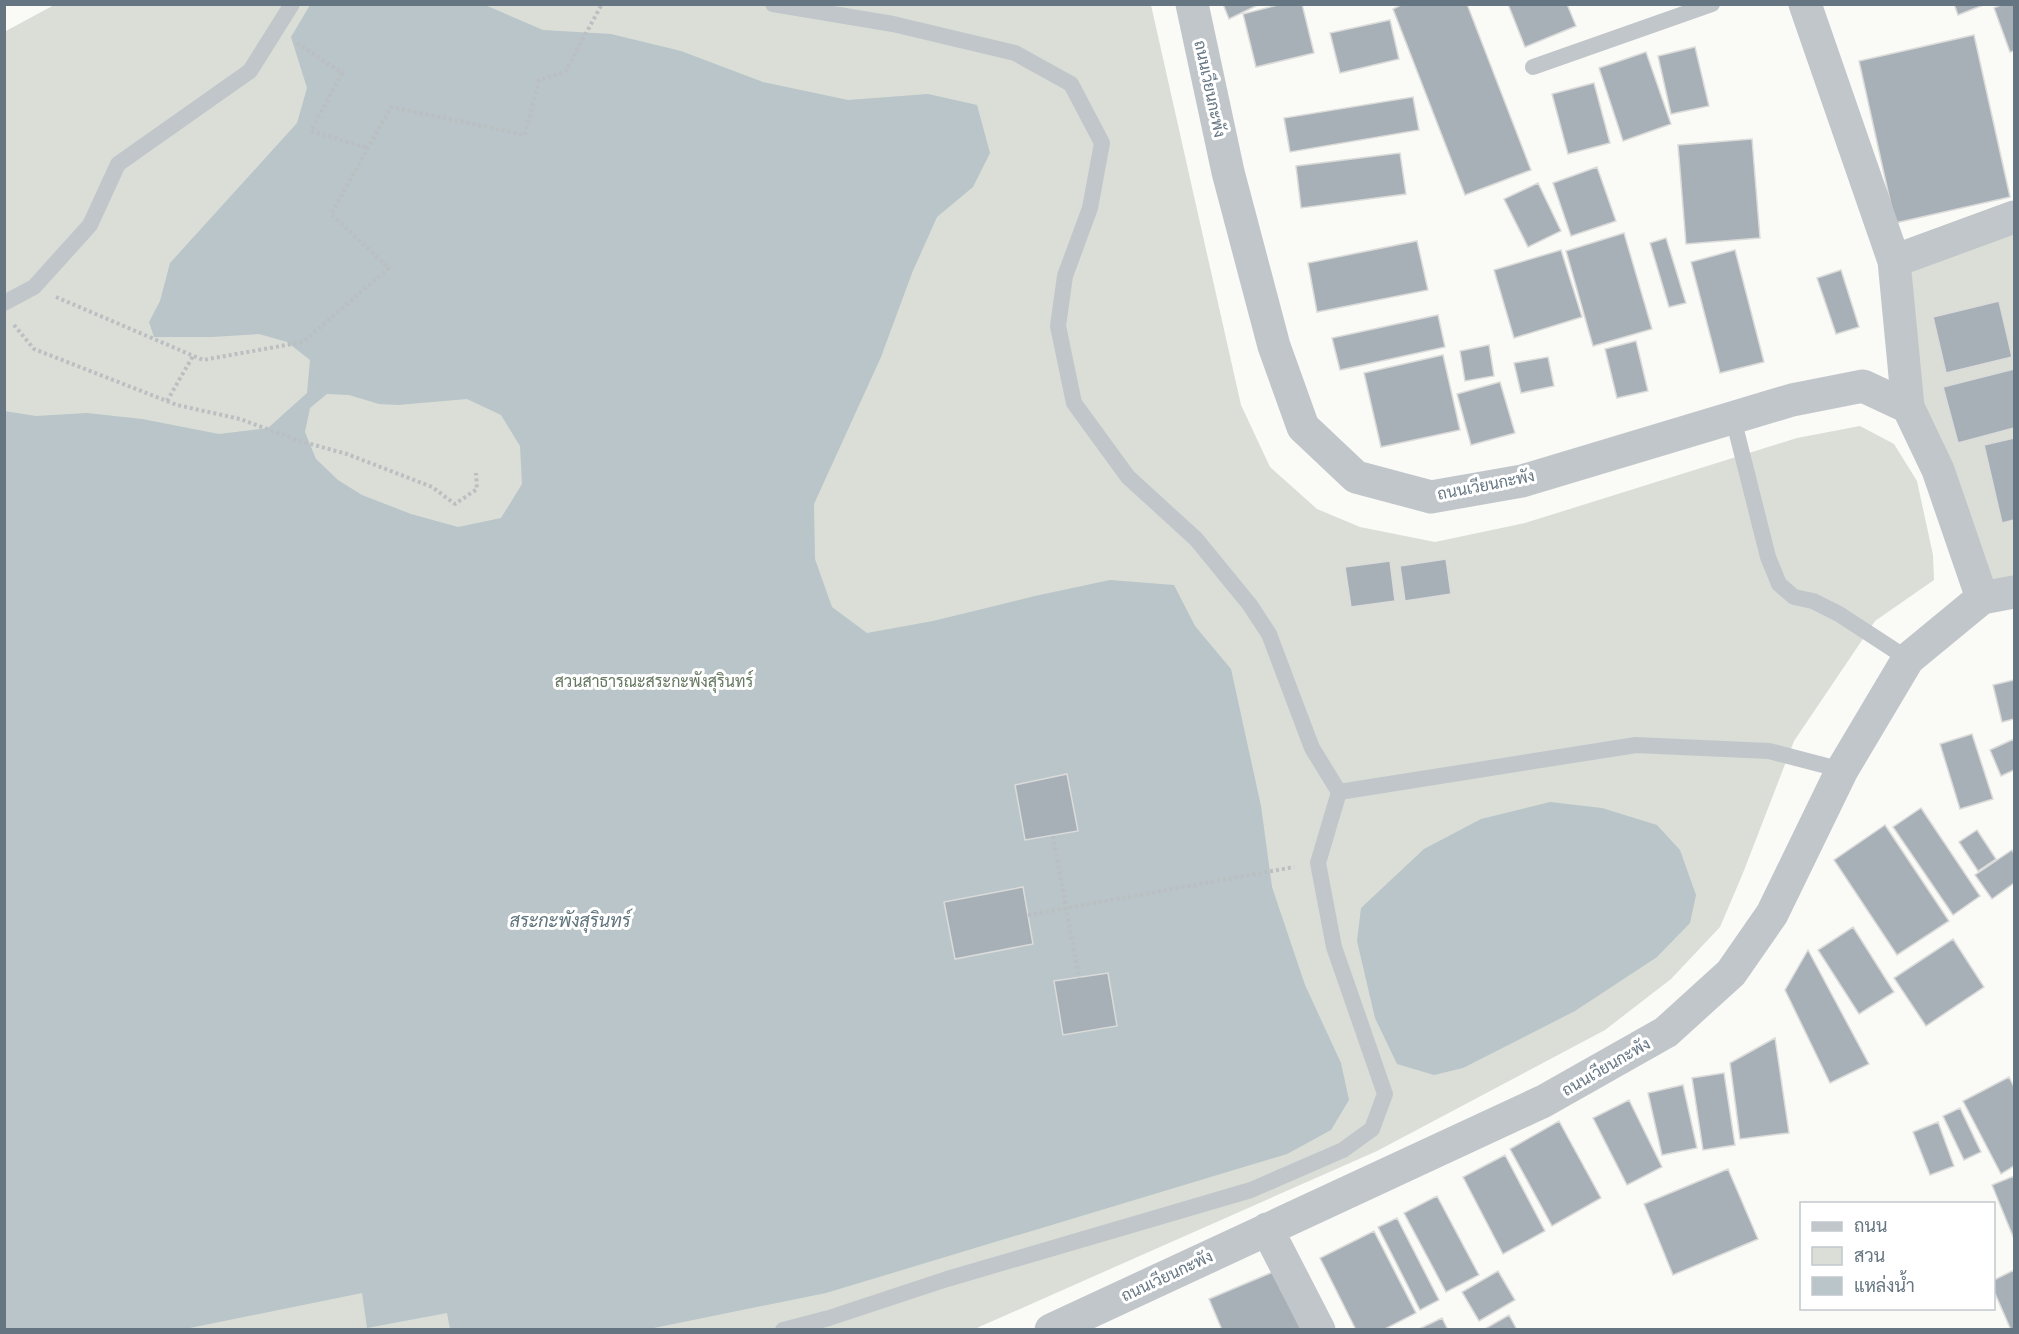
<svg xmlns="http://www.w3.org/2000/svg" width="2019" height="1334" font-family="Montserrat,Sarabun,sans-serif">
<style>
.green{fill:#daded7}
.water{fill:#b9c5c9;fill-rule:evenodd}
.building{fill:#a7b0b7;stroke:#dbdbda;stroke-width:1.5}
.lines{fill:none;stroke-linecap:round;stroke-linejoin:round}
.path{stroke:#bbbfc2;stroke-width:4;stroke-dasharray:3 3;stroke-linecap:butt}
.lane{stroke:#c1c6ca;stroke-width:16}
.street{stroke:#c1c6ca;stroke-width:33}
.labels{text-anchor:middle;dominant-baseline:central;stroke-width:6;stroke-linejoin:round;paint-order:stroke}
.street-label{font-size:16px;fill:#657682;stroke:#fff}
.park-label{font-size:16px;fill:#687a64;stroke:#fff}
.water-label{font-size:18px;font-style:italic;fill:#60747c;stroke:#fff}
</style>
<rect width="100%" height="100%" fill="#fafaf7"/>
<path class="green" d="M56 4 1151 5 1241 405 1270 467 1317 509 1360 527 1435 542 1525 523 1797 438 1860 426 1894 444 1917 481 1933 555 1934 580 1875 621 1794 741 1743 873 1720 927 1671 979 1605 1030 1377 1151 979 1327 973 1330 5 1329 4 32Z
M2014 217V592L1982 598 1938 470 1894 261Z"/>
<path class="water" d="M310 5H485L543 30 611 34 681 51 763 82 848 100 928 94 977 105 990 153 973 187 937 217 912 273 881 357 814 504 815 559 832 607 867 633 933 621 1035 596 1110 580 1174 585 1195 626 1231 669 1261 806 1272 887 1305 985 1341 1063 1349 1100 1331 1130 1287 1154 826 1293 649 1329H450L447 1313 367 1328 362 1293 185 1329H5L4 411 36 416 87 413 142 419 219 434 268 428 307 393 310 360 287 342 259 334 212 337H154L149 322 160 301 170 263 297 123 307 88 291 37ZM327 394 349 395 379 404 398 405 467 399 501 415 520 446 522 484 501 518 458 527 411 514 362 495 338 480 316 459 305 432 310 408Z
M1550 802 1602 808 1657 825 1680 850 1696 895 1690 923 1657 957 1575 1011 1463 1068 1434 1075 1397 1064 1375 1018 1357 941 1361 908 1424 849 1481 819Z"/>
<path class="building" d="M1223 4H1260L1229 19Z
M1282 4H1302L1314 53 1256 67 1243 14Z
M1403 4H1467L1531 170 1465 195 1393 9Z
M1508 4H1567L1576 26 1525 47Z
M1954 4H1986L1958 15Z
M2003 4H2014V51L2010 52 1994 8Z
M1390 20 1399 59 1340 73 1330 33Z
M1974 35 2010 197 1895 223 1859 61Z
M1695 47 1709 106 1671 114 1658 56Z
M1646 52 1671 124 1623 141 1599 68Z
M1594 83 1610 143 1568 154 1552 94Z
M1413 97 1419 130 1290 152 1284 118Z
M1752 139 1760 238 1686 244 1678 145Z
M1400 153 1406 194 1301 208 1296 166Z
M1597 167 1616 221 1571 236 1553 183Z
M1538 183 1561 231 1528 247 1504 199Z
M1624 233 1652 329 1593 346 1566 251Z
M1666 238 1686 303 1669 307 1650 243Z
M1417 241 1428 290 1317 312 1308 263Z
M1561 250 1582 317 1514 338 1494 270Z
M1735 250 1764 362 1720 373 1691 262Z
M1841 270 1859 327 1836 334 1817 278Z
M1999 301 2012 357 1946 373 1933 317Z
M1438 315 1445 347 1340 370 1332 338Z
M1636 341 1648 391 1617 398 1605 349Z
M1489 345 1494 376 1465 381 1460 351Z
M1443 355 1460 430 1381 447 1364 373Z
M1548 357 1554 386 1521 393 1514 363Z
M2014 369V428L1958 443 1943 387Z
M1500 382 1515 433 1471 445 1457 394Z
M2014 438V520L2002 523 1984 445Z
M1446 559 1451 594 1405 601 1400 566Z
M1390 561 1395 601 1351 607 1345 567Z
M2014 680V719L2002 722 1993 685Z
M1972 734 1993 799 1960 809 1940 744Z
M2014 739V770L2001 776 1990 750Z
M1067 774 1078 831 1025 840 1015 785Z
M1921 808 1980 896 1953 915 1893 827Z
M1885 825 1949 921 1897 955 1834 860Z
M1977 830 1996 859 1978 871 1959 842Z
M2012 850 2014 854V883L1992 899 1975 875Z
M1023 887 1033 944 955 959 944 902Z
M1853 927 1894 992 1859 1014 1818 950Z
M1953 939 1984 987 1926 1026 1894 978Z
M1808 950 1869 1064 1830 1083 1785 990Z
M1108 973 1117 1026 1063 1035 1054 981Z
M1775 1038 1789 1133 1740 1139 1730 1063Z
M1724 1073 1735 1145 1703 1150 1692 1078Z
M2009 1077 2014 1087V1166L2001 1174 1963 1101Z
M1683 1085 1697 1148 1662 1155 1648 1093Z
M1629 1100 1662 1167 1627 1185 1593 1118Z
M1960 1108 1981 1152 1964 1160 1943 1116Z
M1559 1121 1601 1198 1552 1226 1510 1149Z
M1938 1122 1954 1166 1930 1175 1913 1132Z
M1505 1155 1545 1231 1503 1254 1463 1177Z
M1728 1169 1758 1239 1673 1275 1644 1204Z
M2014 1176V1239L1992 1185Z
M1437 1196 1479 1275 1446 1292 1404 1213Z
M1397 1218 1439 1300 1420 1310 1378 1227Z
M1374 1231 1416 1313 1383 1330H1356L1320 1258Z
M1280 1269 1306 1330H1222L1209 1299Z
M2014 1270V1329L2011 1330 1994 1291V1280Z
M1498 1271 1515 1300 1479 1321 1462 1292Z
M1509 1315 1517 1330H1483Z
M1442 1318 1448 1330H1417Z"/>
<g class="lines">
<path class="path" d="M297 43 342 73 311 131 368 148
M56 297 203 360 303 342 389 268 331 214 391 107 525 135 539 80 565 72 602 4
M14 325 34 349 177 405 240 419 300 441 347 454 432 487 455 504 477 489 476 473
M167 401 193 356
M1053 836 1079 978
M1028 915 1294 867"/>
<path class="lane" d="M773 4 893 24 1015 53 1071 84 1102 143 1090 208 1065 276 1058 326 1074 403 1128 477 1196 539 1250 605 1269 634 1312 748 1339 792 1318 863 1334 947 1385 1094 1372 1129 1343 1150 1251 1190 947 1279 829 1318 783 1330
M1533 67 1712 4
M4 303 34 287 90 225 118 164 250 71 292 4
M1733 418 1768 557 1779 584 1794 597 1813 601 1839 614 1908 659
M1339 792 1636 745 1769 751 1842 770"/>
<path class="street" d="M1192 4 1228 172 1274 346 1303 427 1356 477 1431 497 1522 481 1792 400 1863 386 1908 407 1938 470 1982 598
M1805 4 1894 261 1908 407
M1894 261 2014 217
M1267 1229 1319 1330
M1051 1330 1544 1101 1666 1032 1731 973 1772 914 1842 770 1908 659 1982 598 2014 592"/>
</g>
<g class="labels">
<g class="street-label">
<text transform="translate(1210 89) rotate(78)">ถนนเวียนกะพัง</text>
<text transform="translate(1486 485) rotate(-11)">ถนนเวียนกะพัง</text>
<text transform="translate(1606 1067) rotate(-30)">ถนนเวียนกะพัง</text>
<text transform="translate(1167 1276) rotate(-25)">ถนนเวียนกะพัง</text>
</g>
<g class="park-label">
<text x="654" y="681">สวนสาธารณะสระกะพังสุรินทร์</text>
</g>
<g class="water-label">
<text x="570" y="921">สระกะพังสุรินทร์</text>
</g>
</g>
<rect width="2019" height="1334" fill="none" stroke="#657682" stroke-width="12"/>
<rect x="1800" y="1202" width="195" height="108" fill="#ffffff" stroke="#c1c8cd" stroke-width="1.5"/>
<rect x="1812" y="1222" width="30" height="9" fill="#c1c6ca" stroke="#c1c8cd" stroke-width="1.5"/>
<text x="1854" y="1232" font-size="18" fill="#657682">ถนน</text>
<rect x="1812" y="1247" width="30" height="18" fill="#daded7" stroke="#c1c8cd" stroke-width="1.5"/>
<text x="1854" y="1262" font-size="18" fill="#657682">สวน</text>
<rect x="1812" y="1277" width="30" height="18" fill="#b9c5c9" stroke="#c1c8cd" stroke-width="1.5"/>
<text x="1854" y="1292" font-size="18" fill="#657682">แหล่งน้ำ</text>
</svg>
